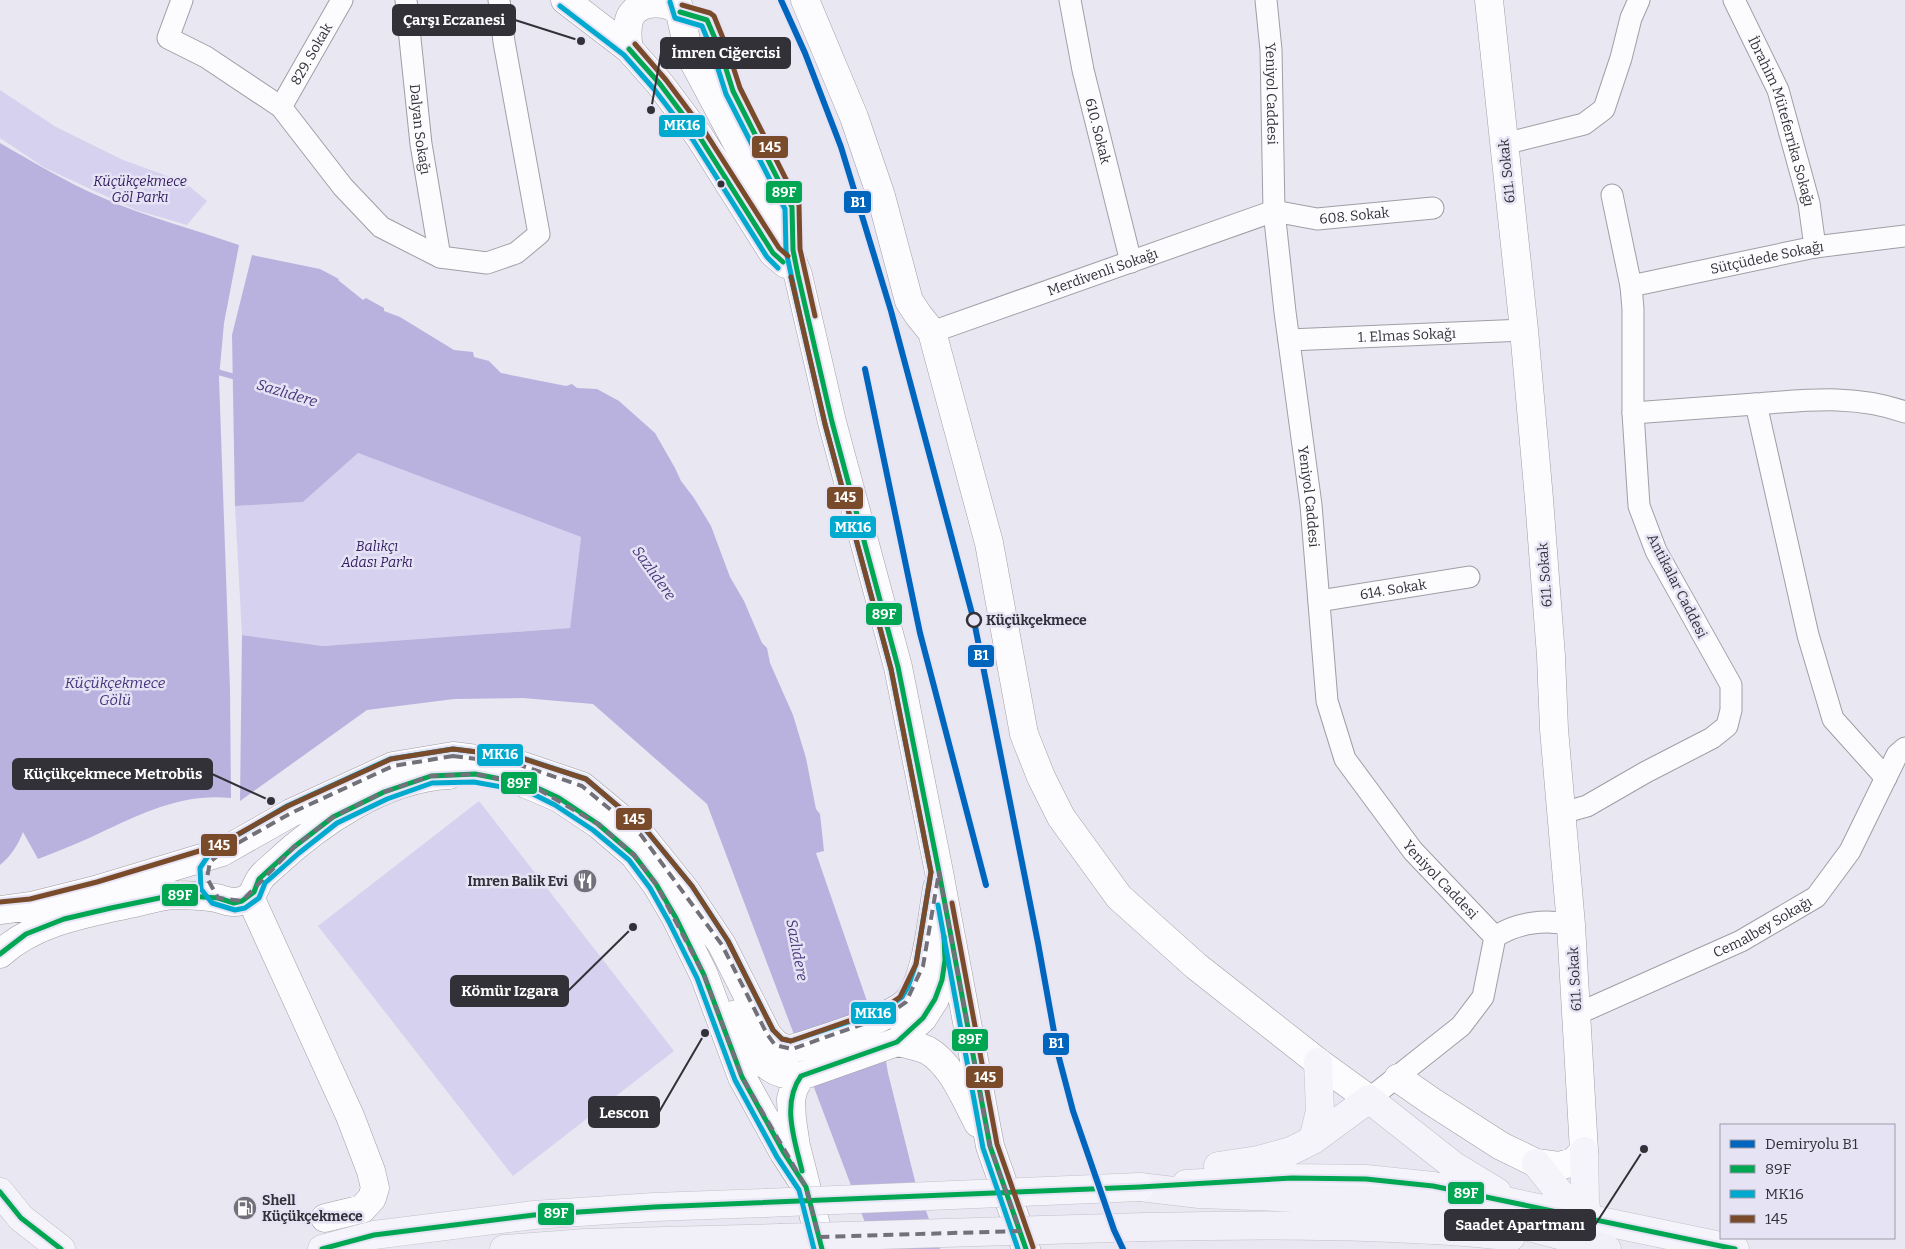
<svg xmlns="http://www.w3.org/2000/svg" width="1905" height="1249" font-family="Bitter,serif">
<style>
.green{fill:#d6d1ee}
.water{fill:#bab2de}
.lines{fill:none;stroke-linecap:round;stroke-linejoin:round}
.stream{stroke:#bab2de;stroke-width:5.5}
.street-casing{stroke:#a09ea6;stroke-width:23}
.secondary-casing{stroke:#a09ea6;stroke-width:29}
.primary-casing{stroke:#c2c0cb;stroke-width:29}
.highway-casing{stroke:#c2c0cb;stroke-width:29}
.street{stroke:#fcfbfd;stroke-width:21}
.secondary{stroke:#fcfbfd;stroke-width:28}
.primary{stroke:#f5f4fa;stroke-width:28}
.highway{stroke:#f1eff7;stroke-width:28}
.primary-bridge-casing{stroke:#c2c0cb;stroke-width:29;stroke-linecap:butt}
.highway-bridge-casing{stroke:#c2c0cb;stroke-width:29;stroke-linecap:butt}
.primary-bridge{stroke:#f5f4fa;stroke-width:28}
.highway-bridge{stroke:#f1eff7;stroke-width:28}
.bus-1-casing{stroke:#e6e3f5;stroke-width:9}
.bus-2-casing{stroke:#e6e3f5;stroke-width:9}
.bus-3-casing{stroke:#e6e3f5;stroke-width:9}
.bus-1{stroke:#00a651;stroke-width:5}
.bus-2{stroke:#00a9ce;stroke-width:5}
.bus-3{stroke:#7a4b2a;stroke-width:5}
.rail-1-casing{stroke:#e6e3f5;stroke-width:10}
.rail-1{stroke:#0065bd;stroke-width:6}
.marked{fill:none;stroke:#727179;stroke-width:4;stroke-dasharray:10 6;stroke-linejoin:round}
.bus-dot{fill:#323138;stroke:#e6e3f5;stroke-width:2}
.stop-dot{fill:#e6e3f5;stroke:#323138;stroke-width:2.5}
.labels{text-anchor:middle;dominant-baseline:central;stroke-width:5;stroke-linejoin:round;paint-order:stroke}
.street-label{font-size:14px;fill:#323138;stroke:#e6e3f5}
.park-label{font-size:14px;font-style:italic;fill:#321c61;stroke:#e6e3f5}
.stop-label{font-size:14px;font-weight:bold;fill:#323138;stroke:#e6e3f5;text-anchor:start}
.poi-label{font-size:14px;font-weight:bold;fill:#323138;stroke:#e6e3f5;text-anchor:end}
.water-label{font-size:15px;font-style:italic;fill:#47347a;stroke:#e6e3f5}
.leader{fill:none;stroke:#323138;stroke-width:2}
.callout-dot{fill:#323138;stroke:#e6e3f5;stroke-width:2}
.callout{fill:#323138;stroke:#323138;stroke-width:2}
.callout-label{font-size:15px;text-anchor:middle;font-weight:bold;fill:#fff}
.line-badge{stroke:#e6e3f5;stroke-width:2}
.badge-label{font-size:14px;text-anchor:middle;font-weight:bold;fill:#fff}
</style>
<rect width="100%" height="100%" fill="#e9e7f1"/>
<path class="green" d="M0 90 56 127 123 160 184 182 207 201 187 225 136 210 45 168 0 138Z
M358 453 581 537 570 628 323 646 242 635 235 506 303 502Z
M479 801 674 1051 513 1176 318 926Z"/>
<path class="water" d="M0 143C33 162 66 182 101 197 146 217 193 229 239 245L224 323 219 378 230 689 231 798C185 793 147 811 106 830 84 841 61 850 38 859L23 832C18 845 11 856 0 865Z
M252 255 320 269 339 279 338 280 363 300 366 298 384 308V311L400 317 454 350 473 352 474 357 489 361 501 373 566 386 572 384 577 388 597 389 619 401 655 433 675 468 681 481 694 498 711 526 730 577 744 601 762 643 767 648 770 663 793 715 806 758 816 809 820 814 824 851 816 853 869 1007 883 1044 888 1073 915 1181 940 1249H875L707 804 593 704 523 698 454 699 367 710 240 801 242 635 323 646 570 628 581 537 358 453 303 502 235 506 232 335Z"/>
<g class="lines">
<path class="stream" d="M214 371 239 378"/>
<g class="street-casing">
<g id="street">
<path d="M182 0 168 38 206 57 281 107 343 187 381 227 440 257 487 263 516 253 539 234 504 42 499 0"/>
<path id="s1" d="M406 0 421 144 440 257"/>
<path id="s2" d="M1070 0 1083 70 1131 262"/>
<path id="s3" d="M1266 0 1271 50 1274 211 1285 312 1311 505 1327 701 1345 759 1413 851 1495 937"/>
<path id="s4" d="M1734 0 1778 90 1809 203 1815 247"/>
<path id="s5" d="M281 107 342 0"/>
<path d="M1504 144 1584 124 1604 109 1621 58 1631 18 1639 0"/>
<path id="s6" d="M1631 286 1815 247 1905 236"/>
<path id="s7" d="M932 332 1274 211 1317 219 1433 208"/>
<path id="s8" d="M1289 340 1524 330"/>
<path d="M1756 404 1808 635 1833 719 1886 778"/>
<path d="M1633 413C1674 410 1714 407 1755 404 1807 400 1855 394 1905 412"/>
<path id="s9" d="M1319 601 1469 577"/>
<path d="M1562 813 1587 806 1646 772 1712 738 1727 726 1731 710V685L1656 551 1639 506 1633 413V309L1631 286 1612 195"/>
<path id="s10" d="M1577 1014 1741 941 1816 897 1850 851 1897 755 1905 748"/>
<path d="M1369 1099 1461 1026 1483 997 1495 937C1517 922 1547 919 1571 925"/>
</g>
</g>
<g class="secondary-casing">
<path id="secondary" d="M565 0 629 49 660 84 699 136 773 253 786 264
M677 0 689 53 771 207 798 275 832 422 898 667 939 872 990 1146 1026 1249
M805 0 854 117 881 196 909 301 919 316 932 332 989 543 1024 734 1041 777 1061 817 1119 897 1196 966 1318 1062 1369 1099
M629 49C627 38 626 28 630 17 639 0 667 0 680 12
M526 784 559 798 598 824 634 855 656 884 676 918 704 975 742 1077 784 1153 806 1187
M250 897 350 1116 371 1171 375 1188 372 1198 362 1209 325 1218
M0 910 31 906 99 889 222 852 291 813 393 766 453 756 517 764 582 786 641 835 686 891 722 945 767 1034C775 1044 779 1048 792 1049 818 1040 898 1018 911 997 928 967 931 922 937 888
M0 954C35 922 84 914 129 904 144 901 159 896 174 895 187 895 203 896 216 898 225 900 231 904 241 901 256 896 253 889 260 879 263 874 269 870 273 866 319 823 384 778 449 775
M736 1014C752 1046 759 1076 801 1076L897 1042 911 1029 923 1018 935 999 942 980 945 960 944 948
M897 1042C907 1044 917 1046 927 1050 952 1064 965 1099 978 1123
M801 1076 794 1088 791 1099 792 1120 796 1146 822 1249
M1398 1078 1431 1101 1501 1146 1536 1163 1559 1166 1573 1162 1584 1151 1571 925 1554 729 1551 656 1539 499 1524 330 1489 0"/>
</g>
<g class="primary-casing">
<path id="primary" d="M1313 1140 1320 1111 1318 1062
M1584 1151 1585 1202 1588 1219
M1536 1163 1573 1210 1586 1218
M1218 1166 1258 1160 1291 1151 1313 1140 1369 1099 1454 1166 1497 1192
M1186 1184 1292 1178 1366 1179 1433 1186 1735 1249
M0 1192 21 1218 61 1249
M322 1249 374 1235 534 1215 654 1207 765 1203"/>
</g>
<g class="highway-casing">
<path id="highway" d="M1140 1187 1199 1194 1409 1202 1459 1209 1586 1242 1607 1249
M1145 1227C1227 1225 1310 1224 1393 1228 1432 1230 1472 1231 1511 1237
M504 1249 585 1243 779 1238"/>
</g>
<use href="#street" class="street"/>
<use href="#secondary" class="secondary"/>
<use href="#primary" class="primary"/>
<use href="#highway" class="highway"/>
<g class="primary-bridge-casing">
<path id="primary-bridge" d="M765 1203 1140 1187"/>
</g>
<g class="highway-bridge-casing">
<path id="highway-bridge" d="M779 1238 1145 1227"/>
</g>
<use href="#primary-bridge" class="primary-bridge"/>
<use href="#highway-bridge" class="highway-bridge"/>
<g class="bus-1-casing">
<path id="bus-1" d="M680 12 707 20 720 50 733 91 792 207 793 250 798 275 832 422 898 667 939 872 990 1146 1026 1249
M629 49 660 84 699 136 773 253 783 262
M0 954 26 934 64 919 111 908 174 895 218 898 234 903 242 901 254 892 259 879 294 847 333 817 384 792 431 776 475 774 531 785 559 798 598 824 634 855 656 884 676 918 704 975 742 1077 784 1153 806 1187 822 1249
M802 1171C795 1141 781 1104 801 1076L897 1042 923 1018 935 999 942 980 945 960 944 936
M0 1192 21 1218 61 1249
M322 1249 374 1235 534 1215 654 1207 1140 1187 1292 1178 1366 1179 1433 1186 1735 1249"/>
</g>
<g class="bus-2-casing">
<path id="bus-2" d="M670 2 675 18 702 26 713 53 726 94 785 209 786 251 801 320
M560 6 624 55 654 89 693 140 767 257 778 268
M791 277 825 424 891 669 931 872 916 964 908 987 902 997 894 1003 867 1016 791 1041 782 1039 773 1030 728 941 692 886 646 830 586 779 519 757 453 749 390 759 287 806 212 850 200 868 201 889 212 903 235 910 245 908 259 898 265 883 299 853 337 823 387 799 432 783 474 782 529 792 555 805 593 830 629 860 650 888 669 922 697 978 735 1080 777 1157 799 1190 814 1249
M938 905 983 1148 1018 1249"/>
</g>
<g class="bus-3-casing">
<path id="bus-3" d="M682 5 710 13 714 16 727 48 740 88 799 205 800 249 815 316
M635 44 666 80 705 132 779 248 788 256
M0 902 30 899 97 882 219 845 288 806 391 759 453 749 518 757 586 779 646 830 692 886 728 941 773 1030 782 1039 791 1041 883 1009 900 997 916 964 931 872 891 669 825 424 791 277
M952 903 997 1144 1033 1247"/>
</g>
<use href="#bus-1" class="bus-1"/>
<use href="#bus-2" class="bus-2"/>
<use href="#bus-3" class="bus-3"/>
<g class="rail-1-casing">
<path id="rail-1" d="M781 0 805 53 841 147 891 311 974 621 1038 943 1058 1054 1073 1111 1114 1230 1123 1249
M865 369 920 633 986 885"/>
</g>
<use href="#rail-1" class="rail-1"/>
</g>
<path class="marked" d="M453 756 517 764 582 786 641 835 722 945 767 1034 775 1045 792 1049 886 1016 906 1002 923 966 939 872 990 1146 1020 1231 819 1237 806 1187 742 1077 704 975 656 884 634 855 598 824 531 785 475 774 431 776 384 792 333 817 294 847 242 901 218 898 207 878 210 862 222 852 291 813 393 766Z"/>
<defs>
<g id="restaurant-disc" transform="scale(1.25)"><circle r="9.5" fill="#727179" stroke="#e6e3f5"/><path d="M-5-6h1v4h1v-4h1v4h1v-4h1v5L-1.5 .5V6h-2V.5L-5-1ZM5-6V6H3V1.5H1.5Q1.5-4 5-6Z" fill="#fff"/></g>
<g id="fuel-disc" transform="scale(1.25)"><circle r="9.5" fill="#727179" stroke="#e6e3f5"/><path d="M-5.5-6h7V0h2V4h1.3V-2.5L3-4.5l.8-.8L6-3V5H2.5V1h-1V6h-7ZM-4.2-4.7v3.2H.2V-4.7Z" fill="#fff"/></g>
</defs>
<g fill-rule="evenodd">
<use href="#restaurant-disc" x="585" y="881"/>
<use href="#fuel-disc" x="245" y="1208"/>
</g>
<circle class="bus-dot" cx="721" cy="184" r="4.5"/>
<circle class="stop-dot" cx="974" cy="620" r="7"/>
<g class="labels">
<g class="street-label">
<text stroke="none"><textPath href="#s5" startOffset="61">829. Sokak</textPath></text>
<text stroke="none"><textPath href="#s3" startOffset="94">Yeniyol Caddesi</textPath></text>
<text stroke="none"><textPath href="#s4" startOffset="131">İbrahim Müteferrika Sokağı</textPath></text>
<text stroke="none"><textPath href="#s1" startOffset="130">Dalyan Sokağı</textPath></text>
<text stroke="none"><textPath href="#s2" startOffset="134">610. Sokak</textPath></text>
<text transform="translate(1507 171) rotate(-96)">611. Sokak</text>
<text stroke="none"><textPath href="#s7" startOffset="444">608. Sokak</textPath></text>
<text stroke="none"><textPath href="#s6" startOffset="139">Sütçüdede Sokağı</textPath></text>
<text stroke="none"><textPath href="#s7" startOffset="181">Merdivenli Sokağı</textPath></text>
<text stroke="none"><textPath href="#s8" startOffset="118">1. Elmas Sokağı</textPath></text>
<text stroke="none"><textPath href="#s3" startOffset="499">Yeniyol Caddesi</textPath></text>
<text transform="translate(1545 575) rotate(-94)">611. Sokak</text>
<text transform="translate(1677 586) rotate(63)">Antikalar Caddesi</text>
<text stroke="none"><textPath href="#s9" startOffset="75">614. Sokak</textPath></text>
<text stroke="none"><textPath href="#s3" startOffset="919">Yeniyol Caddesi</textPath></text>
<text stroke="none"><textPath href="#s10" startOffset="205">Cemalbey Sokağı</textPath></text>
<text transform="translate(1575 979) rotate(-93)">611. Sokak</text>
</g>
<g class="park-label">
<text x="140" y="181">Küçükçekmece<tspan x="140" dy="16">Göl Parkı</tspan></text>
<text x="377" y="546">Balıkçı<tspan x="377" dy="16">Adası Parkı</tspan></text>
</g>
<g class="stop-label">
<text x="986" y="620">Küçükçekmece</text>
</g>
<g class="poi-label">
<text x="568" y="881">Imren Balik Evi</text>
<text x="262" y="1200" text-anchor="start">Shell<tspan x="262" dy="16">Küçükçekmece</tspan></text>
</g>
<g class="water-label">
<text transform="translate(287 393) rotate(17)">Sazlıdere</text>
<text transform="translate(654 573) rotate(54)">Sazlıdere</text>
<text x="115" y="683">Küçükçekmece<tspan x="115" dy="17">Gölü</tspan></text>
<text transform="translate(797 950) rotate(79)">Sazlıdere</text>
</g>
</g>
<path class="leader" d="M581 41L515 20M651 110L661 53M271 801L212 774M633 927L568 991M705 1033L659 1112M1644 1149L1595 1225"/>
<g class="callout-dot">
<circle cx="581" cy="41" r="5"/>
<circle cx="651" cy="110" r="5"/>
<circle cx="271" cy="801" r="5"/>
<circle cx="633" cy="927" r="5"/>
<circle cx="705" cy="1033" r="5"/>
<circle cx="1644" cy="1149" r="5"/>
</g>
<g class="callout">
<rect x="393" y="5" width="122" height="30" rx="5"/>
<rect x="661" y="38" width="129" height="30" rx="5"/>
<rect x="13" y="759" width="199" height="30" rx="5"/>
<rect x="451" y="976" width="117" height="30" rx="5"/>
<rect x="589" y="1097" width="70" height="30" rx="5"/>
<rect x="1445" y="1210" width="150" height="30" rx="5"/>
</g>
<g class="callout-label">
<text x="454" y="25">Çarşı Eczanesi</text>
<text x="726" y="58">İmren Ciğercisi</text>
<text x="113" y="779">Küçükçekmece Metrobüs</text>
<text x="510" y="996">Kömür Izgara</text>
<text x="624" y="1118">Lescon</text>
<text x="1520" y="1230">Saadet Apartmanı</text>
</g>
<g class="line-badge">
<rect x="658" y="114" width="48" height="24" rx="5" fill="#00a9ce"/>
<rect x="751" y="135" width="38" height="24" rx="5" fill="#7a4b2a"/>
<rect x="765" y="180" width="38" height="24" rx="5" fill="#00a651"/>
<rect x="843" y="190" width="29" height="24" rx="5" fill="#0065bd"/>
<rect x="826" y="486" width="38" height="24" rx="5" fill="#7a4b2a"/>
<rect x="829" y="515" width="48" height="24" rx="5" fill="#00a9ce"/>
<rect x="865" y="602" width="38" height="24" rx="5" fill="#00a651"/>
<rect x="967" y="644" width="28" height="24" rx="5" fill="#0065bd"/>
<rect x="476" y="743" width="48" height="24" rx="5" fill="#00a9ce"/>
<rect x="500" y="771" width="38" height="24" rx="5" fill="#00a651"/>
<rect x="615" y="807" width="38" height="24" rx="5" fill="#7a4b2a"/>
<rect x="200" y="833" width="38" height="24" rx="5" fill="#7a4b2a"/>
<rect x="161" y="883" width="38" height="24" rx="5" fill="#00a651"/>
<rect x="850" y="1001" width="47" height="24" rx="5" fill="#00a9ce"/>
<rect x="951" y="1028" width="38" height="24" rx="5" fill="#00a651"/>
<rect x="1042" y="1032" width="28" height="24" rx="5" fill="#0065bd"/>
<rect x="965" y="1065" width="39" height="24" rx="5" fill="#7a4b2a"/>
<rect x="1447" y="1181" width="38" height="24" rx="5" fill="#00a651"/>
<rect x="537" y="1202" width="38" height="24" rx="5" fill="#00a651"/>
</g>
<g class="badge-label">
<text x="682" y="130">MK16</text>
<text x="770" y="152">145</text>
<text x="784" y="197">89F</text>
<text x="858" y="207">B1</text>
<text x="845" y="502">145</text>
<text x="853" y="532">MK16</text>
<text x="884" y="619">89F</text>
<text x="981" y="660">B1</text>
<text x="500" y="759">MK16</text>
<text x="519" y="788">89F</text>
<text x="634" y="824">145</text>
<text x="219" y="850">145</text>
<text x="180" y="900">89F</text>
<text x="873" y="1018">MK16</text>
<text x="970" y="1044">89F</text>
<text x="1056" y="1048">B1</text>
<text x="985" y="1082">145</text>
<text x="1466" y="1198">89F</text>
<text x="556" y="1218">89F</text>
</g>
<rect x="1720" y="1124" width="175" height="115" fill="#e6e3f5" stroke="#9e9ca9"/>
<rect x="1730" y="1140" width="25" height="8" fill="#0065bd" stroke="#9e9ca9"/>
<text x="1765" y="1149" font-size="15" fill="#323138">Demiryolu B1</text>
<rect x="1730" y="1165" width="25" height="8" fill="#00a651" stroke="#9e9ca9"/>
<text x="1765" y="1174" font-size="15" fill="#323138">89F</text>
<rect x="1730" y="1190" width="25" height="8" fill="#00a9ce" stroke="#9e9ca9"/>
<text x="1765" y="1199" font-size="15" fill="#323138">MK16</text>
<rect x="1730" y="1215" width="25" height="8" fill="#7a4b2a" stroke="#9e9ca9"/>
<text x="1765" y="1224" font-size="15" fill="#323138">145</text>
</svg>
